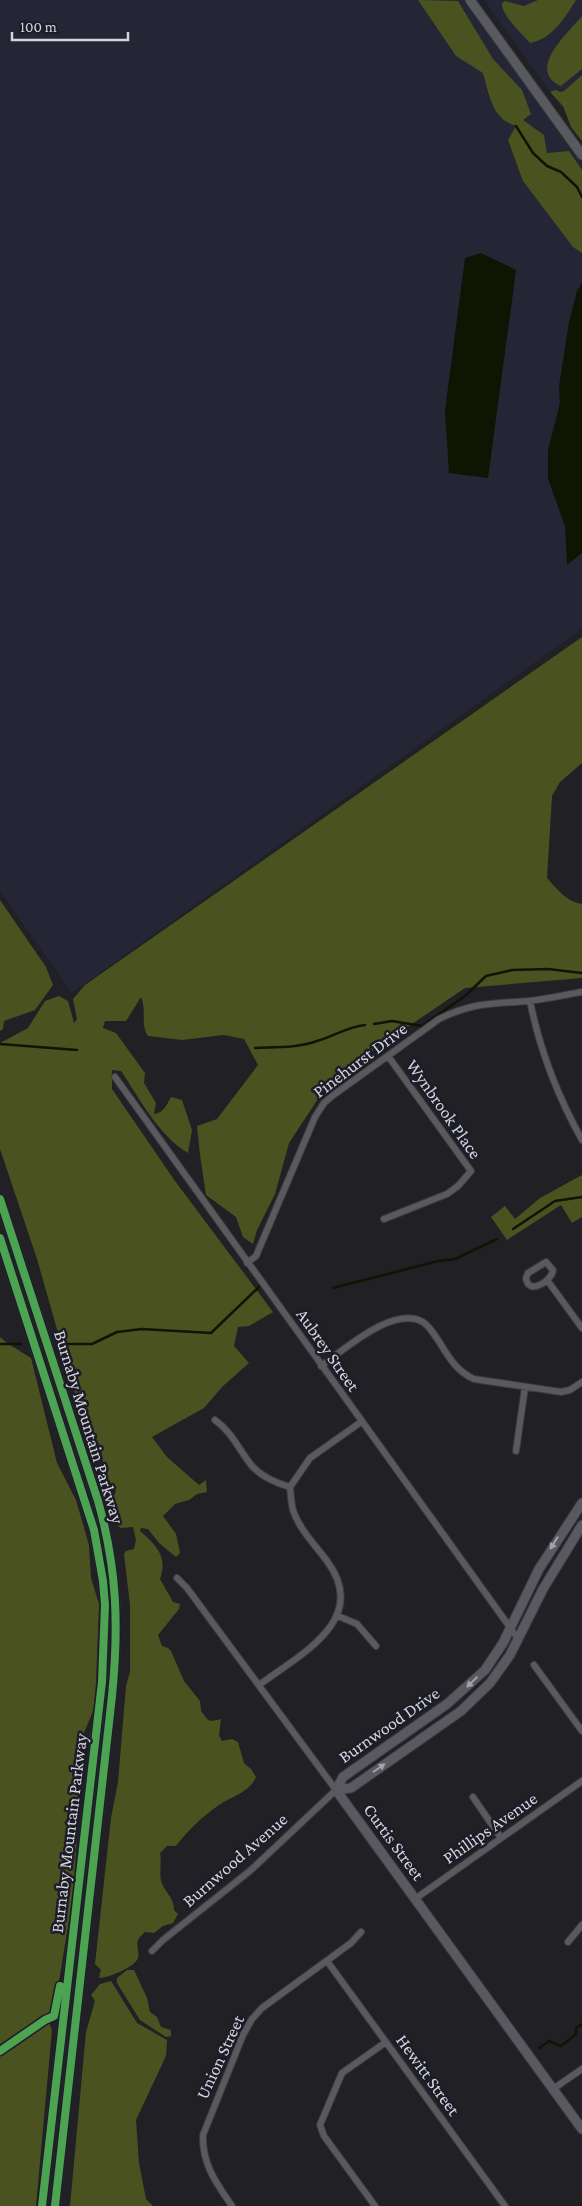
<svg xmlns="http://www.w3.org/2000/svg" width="582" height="2206" font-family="'Crimson Pro',serif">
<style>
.built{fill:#242535}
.forest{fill:#4a531f}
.water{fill:#101403}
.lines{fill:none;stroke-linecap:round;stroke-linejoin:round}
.stream{stroke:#101403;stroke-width:2.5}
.street-casing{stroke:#3a3a3f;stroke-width:8}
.secondary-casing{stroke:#3a3a3f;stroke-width:11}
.street{stroke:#59595e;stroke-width:6}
.secondary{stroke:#595960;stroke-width:9}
.cycleway-casing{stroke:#1d1d28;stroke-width:11}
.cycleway{stroke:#4ca352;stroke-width:8}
.oneway{fill:#a2a3aa}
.labels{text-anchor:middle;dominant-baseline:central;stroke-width:5;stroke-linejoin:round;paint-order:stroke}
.street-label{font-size:18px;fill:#d3d4dc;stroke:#1d1d28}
</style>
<rect width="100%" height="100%" fill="#202025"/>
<path class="built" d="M0 0H464L582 163V629L72 993 0 891Z
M484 0H582V92L561 107Z"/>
<path class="forest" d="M418 0 458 1 493 59 522 90 531 114 523 120 544 135 547 153 569 151 582 170V253L573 247 523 181 508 140 516 126C492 119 489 94 483 73L456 56Z
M538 0H576C565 18 552 39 530 43 522 34 501 15 502 3L505 1 524 6Z
M582 16V69L561 86C525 70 569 32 582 16Z
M582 75V141L571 127 563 106 550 92 556 90 560 92 564 91Z
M582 637V763L560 782 552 796 547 878C557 889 567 902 582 904V978L465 988 331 1079 289 1143 275 1194 257 1230 253 1244 243 1237 236 1217 206 1195 200 1155 197 1126 217 1119 258 1065 244 1039 224 1035 182 1040 148 1036C140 1024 147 1010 141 997L126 1021H105L103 1028 116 1033 145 1073 144 1083 156 1103 154 1114C164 1113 167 1104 171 1097L182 1100 192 1130 188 1153C158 1135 140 1099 121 1071L112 1070V1089L175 1181 273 1312 249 1326 238 1327 234 1346 249 1363 223 1386 204 1408 152 1437 167 1457 199 1485 206 1480 207 1492 197 1494 189 1500 175 1504 163 1516 176 1534 180 1553 176 1557 159 1543 148 1529 141 1528 140 1531C156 1545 168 1556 160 1579L173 1602 180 1604 179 1609 158 1635 162 1646 168 1648 171 1651 184 1681 200 1701 201 1711 208 1720 212 1721 221 1719 219 1735 222 1741 232 1739 238 1742 244 1763 251 1769 256 1777C249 1793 232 1796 219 1805 202 1817 188 1830 176 1846H167L160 1853C162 1862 159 1873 161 1881 165 1893 174 1897 174 1910L178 1914 173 1923 163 1926 154 1933 145 1932C132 1943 140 1946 138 1958 135 1967 108 1978 99 1978L101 1970 95 1964 111 1818 118 1782 126 1686 130 1672V1605L124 1554 126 1551 134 1549 136 1540 133 1527 121 1528 118 1526 112 1501 116 1491 105 1476 101 1448 78 1403 37 1259 0 1149V1043L28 1028 45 1001 59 996 68 1001 74 1023 77 1019 73 999 85 985Z
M0 900 46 967 53 985 35 1010 4 1021 3 1029 0 1031Z
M582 1175V1217L572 1223 561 1205 507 1240 491 1217 505 1206 515 1219 540 1198Z
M0 1337 7 1343 31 1358 57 1463 76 1500 89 1545 91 1578 99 1604 95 1706 84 1733 73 1895 54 2012 38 2020 0 2045Z
M127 1970H134L147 1998 150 2012 157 2017 161 2027 171 2030V2036L166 2037 140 2020 117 1983V1978Z
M111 1981 137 2023 167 2040 166 2056 136 2120 139 2163 146 2199 153 2206H70L86 2032 95 2001 91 1995 100 1984Z
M48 2020 52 2030 36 2206H0V2054L36 2031 42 2021Z"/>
<path class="water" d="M481 253 516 270 488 478 449 473 445 411 465 258Z
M582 282V553L567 565 565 526 548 479V450L560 403 559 386 569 322 577 291Z"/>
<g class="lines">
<path class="stream" d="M516 126 533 153 547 166 561 172 577 187 582 197
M374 1024 392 1021 422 1026 465 996 486 976 512 970 548 969 582 973
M0 1044 77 1050
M255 1048C275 1047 298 1048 317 1041 334 1036 347 1027 365 1025
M513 1229 555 1201 582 1197
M333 1288 438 1261 455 1259 497 1239
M0 1344H21
M60 1344H92L117 1332 142 1329 211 1333 260 1286
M539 2048 549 2041 561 2046 576 2034V2028L582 2024"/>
<g class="street-casing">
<path id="street" d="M530 1001C540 1051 557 1095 582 1140
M115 1077 519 1640
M384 1219 447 1194 458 1186 471 1171 388 1056
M546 1262 553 1270C552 1281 528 1296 526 1278L528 1273Z
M247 1263 256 1256 315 1117 324 1103 332 1096 439 1019C473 1002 493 1004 529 1001 547 999 564 995 582 992
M547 1280 582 1328
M321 1366C344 1350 393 1305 423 1322 429 1326 434 1334 438 1340 448 1356 456 1371 474 1379L561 1392 570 1390 582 1382
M215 1420C232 1432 239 1450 252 1466 262 1477 276 1483 290 1487
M516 1451 525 1387
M338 1616 357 1624 376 1646
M534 1665 582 1731
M259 1685C299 1655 371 1620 327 1561 316 1546 299 1529 293 1510 291 1503 291 1495 290 1487L310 1458 361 1422
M473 1797 501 1838
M415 1899 582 1781
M568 1942 582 1925
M152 1951 163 1940 251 1870 336 1790 187 1588 177 1578
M327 1961 505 2206
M553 2089 582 2069
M232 2206C216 2183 202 2164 203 2135L243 2035 252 2019 262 2008 351 1943 361 1932
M375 2206 324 2136 320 2125 342 2073 386 2042"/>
</g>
<g class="secondary-casing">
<path id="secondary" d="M470 0 582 155
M0 1199 98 1501C117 1568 119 1626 112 1696L55 2206
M0 1238 94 1530 103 1581 105 1605 102 1682 42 2206
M336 1790 582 2129
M336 1790 343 1777 447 1704 485 1670 503 1643 539 1569 582 1503
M336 1790 351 1788 461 1711 490 1683 510 1655 543 1589 582 1525"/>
</g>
<use href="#street" class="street"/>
<use href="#secondary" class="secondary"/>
<g class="cycleway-casing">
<path id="cycleway" d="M0 1199 98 1501C117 1568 119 1626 112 1696L55 2206
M0 1238 94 1530 103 1581 105 1605 102 1682 42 2206
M0 2051 45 2020 54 2016 60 1986"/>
</g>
<use href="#cycleway" class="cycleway"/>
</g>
<defs><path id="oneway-solid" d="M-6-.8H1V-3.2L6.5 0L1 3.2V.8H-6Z" transform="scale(1.25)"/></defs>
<g class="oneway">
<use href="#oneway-solid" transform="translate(554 1543) rotate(122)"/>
<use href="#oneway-solid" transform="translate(472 1682) rotate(136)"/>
<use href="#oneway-solid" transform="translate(379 1768) rotate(-35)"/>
</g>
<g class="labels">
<g class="street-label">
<text transform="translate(360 1060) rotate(-37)">Pinehurst Drive</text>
<text transform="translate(444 1109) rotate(55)">Wynbrook Place</text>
<text transform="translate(328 1350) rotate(55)">Aubrey Street</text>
<text transform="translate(89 1427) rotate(73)">Burnaby Mountain Parkway</text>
<text transform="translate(389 1725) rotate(-35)">Burnwood Drive</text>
<text transform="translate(490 1828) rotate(-35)">Phillips Avenue</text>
<text transform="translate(69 1833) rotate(-83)">Burnaby Mountain Parkway</text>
<text transform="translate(394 1842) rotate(54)">Curtis Street</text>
<text transform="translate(235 1860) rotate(-41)">Burnwood Avenue</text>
<text transform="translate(220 2057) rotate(-65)">Union Street</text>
<text transform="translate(428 2075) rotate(54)">Hewitt Street</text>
</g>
</g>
<path d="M12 32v8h116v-8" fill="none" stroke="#d3d4dc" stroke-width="2.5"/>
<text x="20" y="32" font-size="15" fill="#d3d4dc" stroke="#1d1d28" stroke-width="4" paint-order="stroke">100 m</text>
</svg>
